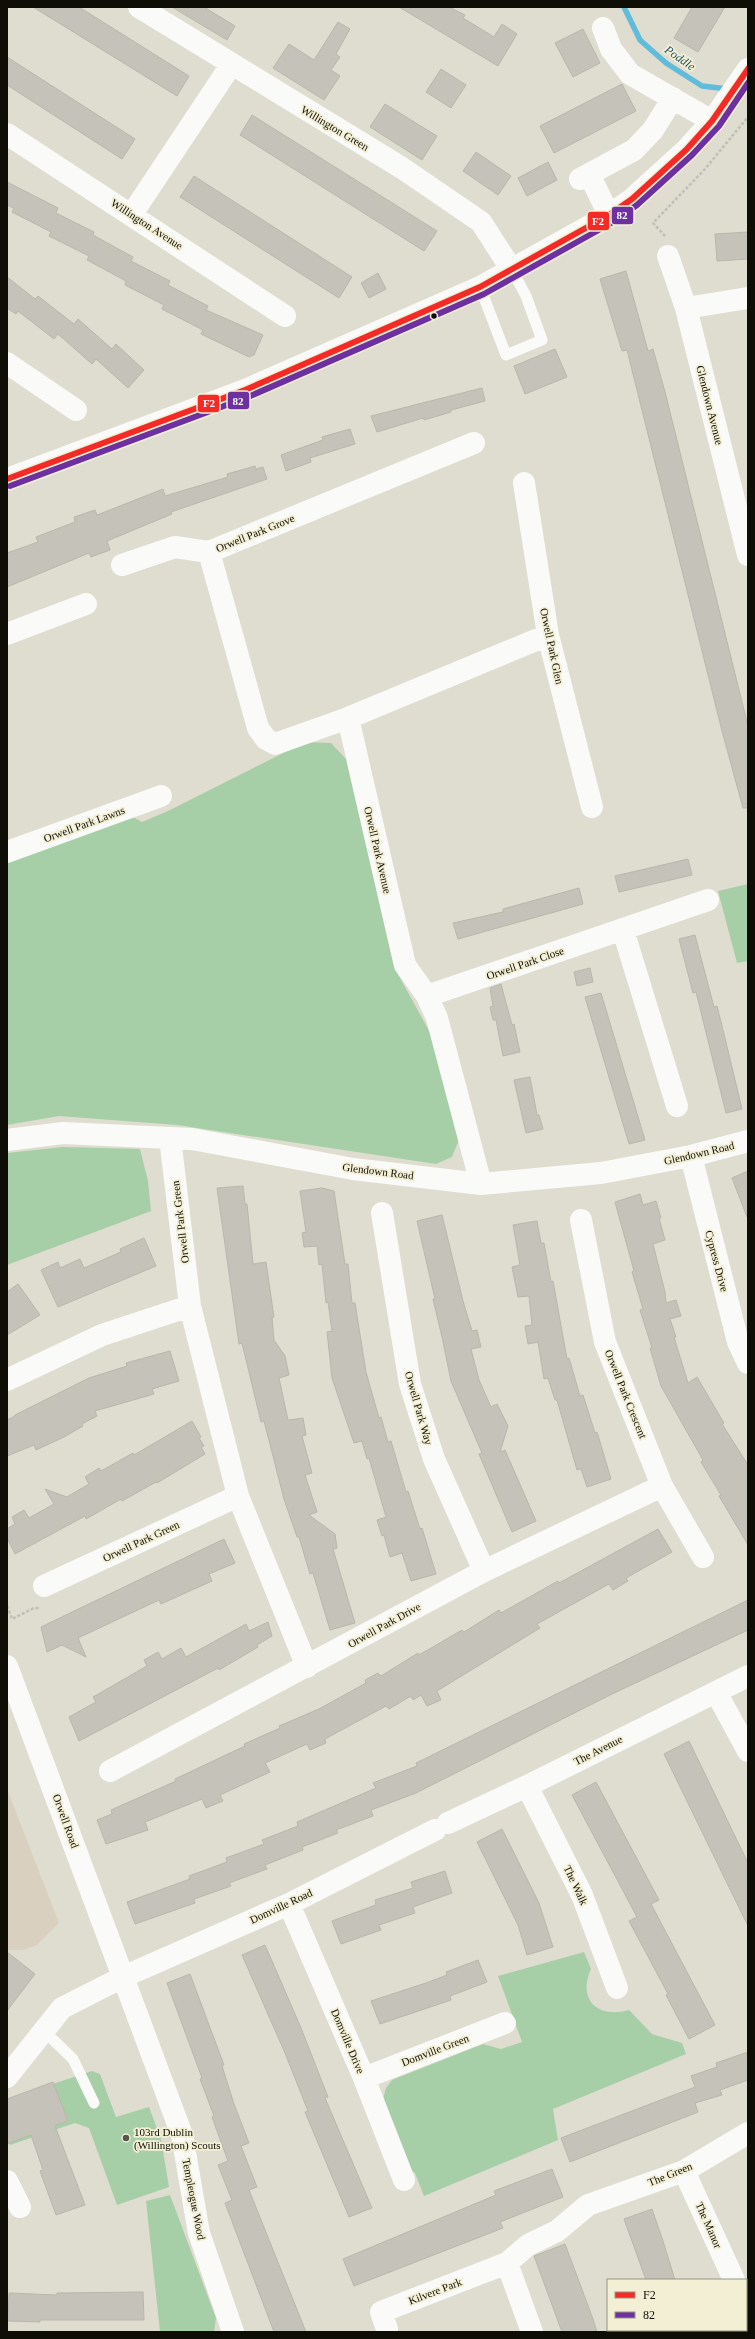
<svg xmlns="http://www.w3.org/2000/svg" width="755" height="2339" font-family="Georgia,serif">
<style>
.education{fill:#dad0c0}
.green{fill:#a6cfa8}
.lines{fill:none;stroke-linecap:round;stroke-linejoin:round}
.stream{stroke:#60bcda;stroke-width:5.5}
.building{fill:#c5c3b9;stroke:#b8b7ac}
.path{stroke:#bfbfba;stroke-width:2.5;stroke-dasharray:3 2;stroke-linecap:butt}
.lane{stroke:#fafaf8;stroke-width:11}
.street{stroke:#fafaf8;stroke-width:22}
.secondary{stroke:#fafaf8;stroke-width:22}
.bus-1-casing{stroke:#f3efd5;stroke-width:9}
.bus-2-casing{stroke:#f3efd5;stroke-width:9}
.bus-1{stroke:#f52a26;stroke-width:6}
.bus-2{stroke:#6c30a1;stroke-width:6}
.bus-dot{fill:#0f0e06;stroke:#f3efd5;stroke-width:1.5}
.poi-dot{fill:#58564c;stroke:#f3efd5;stroke-width:1.5}
.labels{text-anchor:middle;dominant-baseline:central;stroke-width:3.5;stroke-linejoin:round;paint-order:stroke}
.street-label{font-size:11px;fill:#0f0e06;stroke:#f3efd5}
.poi-label{font-size:11px;fill:#0f0e06;stroke:#f3efd5;text-anchor:start}
.water-label{font-size:12px;font-style:italic;fill:#1f5166;stroke:#f3efd5}
.line-badge{stroke:#f3efd5;stroke-width:1.5}
.badge-label{font-size:11px;text-anchor:middle;font-weight:bold;fill:#fff}
</style>
<rect width="100%" height="100%" fill="#dfddcf"/>
<path class="education" d="M7 1789 59 1923 37 1945 23 1950H7Z"/>
<path class="green" d="M305 742 331 743 346 759 394 967 433 1038 453 1104 458 1142 452 1157 436 1164 177 1125 59 1116 7 1125V859L131 816 142 822 168 811Z
M748 884V961L737 963 718 891Z
M63 1147 140 1149 148 1181 151 1211 7 1265V1153Z
M584 1952 591 1969C577 2000 598 2019 629 2010L652 2034 682 2043 686 2054 553 2109 558 2140 424 2196 415 2173 406 2167 383 2099 386 2088 392 2080 483 2044 501 2049 522 2042 498 1976Z
M92 2071 100 2074 116 2117 149 2107 161 2139 169 2187 117 2205 89 2128 75 2123 10 2145 7 2136V2099Z
M170 2195 216 2318 214 2332H160L146 2201Z"/>
<g class="lines">
<path class="stream" d="M624 7 640 40 666 63 702 86 728 89"/>
</g>
<path class="building" d="M33 7H79L189 76 177 96Z
M172 7H204L235 26 227 40Z
M399 7H449L465 15 463 18 494 37 502 24 517 34 498 66Z
M692 7H725L698 52 674 38Z
M338 22 350 29 336 54 340 57 331 70 340 76 324 100 273 68 289 44 314 60Z
M583 29 600 63 573 77 555 43Z
M7 57 135 139 122 159 7 85Z
M441 69 466 85 451 108 426 92Z
M622 84 636 111 554 153 540 126Z
M385 104 437 136 422 160 370 127Z
M252 115 437 231 424 251 240 135Z
M476 152 511 176 498 195 463 171Z
M548 162 557 180 527 196 518 178Z
M194 176 352 277 339 298 180 197Z
M7 182 58 208 56 213 94 232 93 235 133 257 131 261 170 281 168 285 208 306 206 310 263 335 254 355 249 357 201 334 203 330 162 309 164 305 125 285 126 281 87 260 89 256 49 236 51 232 12 212 14 208 7 205Z
M748 232V259L717 261 715 234Z
M626 271 648 351 653 349 665 392 748 726V808H743L722 731 627 350 622 351 600 279Z
M378 273 386 289 369 298 361 283Z
M7 277 35 299 38 296 74 324 78 319 112 349 116 344 144 370 128 388 96 359 92 364 58 334 54 339 18 311 16 314 7 308Z
M555 349 567 377 525 394 514 366Z
M482 388 485 401 451 410V412L424 420 423 418 377 432 371 416Z
M350 429 355 444 310 458 311 462 286 471 281 455 323 440 322 437Z
M255 466 256 469 263 467 267 479 171 512 172 514 107 541 110 550 91 557 89 553 7 587V553L38 542 36 537 75 522 74 517 95 510 97 515 163 489 165 496 228 477 227 474Z
M688 859 692 875 619 892 615 876Z
M579 888 583 904 458 939 453 923 503 912V909Z
M695 935 714 1007 717 1006 724 1034 742 1109 726 1113 696 992 693 993 679 939Z
M590 968 593 982 577 986 574 972Z
M501 984 512 1025 514 1024 520 1052 503 1056 496 1020H493L490 1007 493 1006 490 988Z
M601 993 645 1140 629 1144 585 997Z
M530 1077 537 1115H539L543 1129 526 1133 514 1080Z
M748 1171V1216L747 1217 732 1178Z
M243 1186 245 1204H247L253 1264 266 1262 274 1317 272 1318 274 1340 285 1356 289 1375 279 1378 288 1420 303 1418 306 1435 302 1436 312 1473 305 1475 317 1512 309 1515 335 1534 337 1548 333 1549 355 1623 330 1630 313 1573 310 1574 299 1537H297L284 1499 264 1421 261 1422 242 1343 239 1344 217 1188Z
M322 1188 334 1191 345 1264H348L352 1303H355L366 1372 379 1418 381 1417 388 1442 391 1441 406 1492 408 1491 420 1529 422 1528 436 1574 411 1581 402 1553 390 1557 384 1535 382 1536 377 1520 386 1517 369 1458 367 1459 362 1441 354 1443 332 1378 327 1332 332 1331 328 1302 326 1303 322 1264 319 1265 317 1246 304 1247 302 1233 306 1232 300 1191Z
M640 1194 643 1205 656 1201 661 1218H659L665 1240 653 1244 665 1292 666 1303 676 1300 681 1316 670 1319 676 1337H674L688 1383 697 1377 724 1423 722 1424 748 1465V1545L719 1496 721 1495 701 1462 703 1460 661 1386 650 1348H652L640 1310 643 1309 632 1272 634 1271 615 1202Z
M442 1215 463 1301 472 1331 477 1330 481 1347 471 1349 479 1380 491 1407 497 1404 508 1426 500 1452 505 1450 536 1521 512 1532 479 1454 482 1453 451 1381 442 1337 433 1299H435L417 1221Z
M537 1221 541 1243H544L551 1282 553 1281 567 1359 569 1358 580 1396 583 1395 595 1433 597 1432 611 1479 587 1487 581 1469 577 1470 557 1400H555L548 1378 544 1379 538 1342 528 1344 525 1326 532 1325 529 1296 518 1297 512 1267 520 1265 513 1225Z
M144 1238 156 1266 58 1307 41 1270 58 1262 60 1268 80 1259 84 1268 121 1252 120 1249Z
M18 1284 40 1315 7 1335V1292Z
M170 1351 179 1381 152 1389 154 1394 95 1411 97 1416 82 1424 83 1426 64 1437 36 1450 34 1445 7 1456V1420L15 1416V1415L89 1378 127 1366 126 1363Z
M192 1421 201 1437 199 1438 204 1446 201 1447 205 1454 157 1483 156 1482 122 1501 121 1499 86 1519 85 1516 15 1554 7 1538V1529L15 1524 12 1517 24 1510 29 1518 54 1504 45 1489 67 1497 89 1484 85 1477 99 1468 101 1471 133 1453 134 1455Z
M658 1529 672 1552 626 1578 628 1581 613 1590 609 1584 537 1624 540 1628 437 1691 441 1700 427 1706 421 1695 413 1700 411 1696 389 1709 386 1706 325 1739 326 1743 310 1750 307 1744 265 1763 270 1772 220 1795 223 1801 206 1808 202 1799 145 1822 148 1830 106 1844 97 1820 112 1814 111 1810 176 1781 175 1779 245 1746 244 1744 280 1728 279 1726 319 1709 366 1683 365 1680 378 1673 381 1676 418 1653 419 1655 462 1630 464 1632 499 1610 501 1613 558 1581 559 1583Z
M224 1539 235 1563 209 1574 212 1581 161 1604 159 1600 78 1638 86 1657 62 1645 47 1652 41 1627Z
M748 1600V1630L612 1694 416 1793 371 1810 373 1816 336 1830 338 1833 302 1847 303 1850 265 1865 267 1869 229 1883 231 1886 194 1899 195 1903 135 1924 127 1902 190 1879 189 1876 227 1862 226 1858 264 1844 262 1840 298 1826 297 1822 376 1788 373 1783 417 1766 416 1763Z
M268 1622 272 1636 257 1645 258 1647 219 1670 218 1668 79 1741 69 1717 96 1702 93 1697 147 1666 144 1660 158 1652 162 1659 181 1648 186 1657 246 1624 249 1631Z
M689 1741 748 1863V1926L664 1754Z
M596 1782 659 1900 651 1904 715 2025 689 2039 666 1995 668 1994 629 1921 637 1917 572 1795Z
M502 1829 539 1903 553 1947 527 1955 518 1925 477 1842Z
M445 1871 452 1893 413 1907 415 1913 379 1925 381 1930 341 1944 332 1921 376 1905 375 1900 413 1888 411 1882Z
M265 1945 301 2028 328 2097 325 2098 372 2208 349 2217 305 2112 308 2111 285 2053 242 1955Z
M7 1952 35 1974 7 2011Z
M478 1960 487 1982 450 1996 451 2000 380 2024 371 2001 426 1983 447 1975 446 1972Z
M190 1974 224 2065 222 2066 234 2104 249 2143 241 2146 257 2187 249 2190 306 2332H274L225 2203 232 2200 218 2165 228 2161 212 2117 214 2116 200 2079 202 2078 167 1983Z
M748 2052V2080L720 2090 722 2095 695 2103 698 2112 570 2162 561 2138 695 2087 691 2076 717 2067 716 2063Z
M53 2082 68 2121 55 2126 85 2205 56 2215 40 2171 43 2170 31 2135 7 2144V2099Z
M552 2169 563 2197 500 2222 503 2228 354 2286 343 2259 496 2195 494 2191Z
M652 2209 663 2241 675 2280H646L624 2219Z
M565 2244 593 2319 597 2332H562L534 2256Z
M143 2292 144 2320H40V2322L8 2321 9 2293 57 2295V2293Z"/>
<g class="lines">
<path class="path" d="M665 236 653 223 705 169 748 117
M7 1606 12 1619 34 1608H40"/>
<path class="lane" d="M480 287 506 355 542 340 526 296 512 270
M43 2030 73 2059 94 2103"/>
<path class="street" d="M139 7 402 168 481 222 512 270
M603 28 611 49 630 74 712 121
M7 134 285 316
M589 174 609 215
M580 179 634 150 653 130 673 98
M132 214 231 65
M668 256 686 308 748 555
M686 308 748 298
M7 363 76 410
M524 483 548 635 592 807
M122 565 175 547 209 552
M7 634 86 604
M348 718 275 744 266 739 258 728 209 552 474 443
M7 852 161 796
M623 930 677 1106
M427 996 708 900
M170 1138 190 1306 238 1496 307 1667
M7 1140 63 1133 192 1139 353 1169 481 1184 601 1173 691 1156 748 1141
M691 1156 738 1342 748 1363
M481 1184 437 1018 427 996 405 965 348 718 548 635
M382 1213 410 1384 434 1459 484 1571
M581 1220 605 1342 662 1486 703 1557
M7 1380 102 1335 190 1306
M44 1586 238 1496
M7 1666 182 2135 199 2233 233 2332
M716 1692 748 1751
M110 1771 484 1571 662 1486
M527 1786 582 1895 617 1988
M448 1823 527 1786 748 1676
M289 1904 364 2078 404 2180
M7 2077 62 2008 123 1977 289 1904 435 1830
M364 2078 505 2023
M684 2171 734 2280
M7 2181 20 2207
M507 2263 532 2332
M746 2307 748 2311
M387 2329 381 2312 507 2263 528 2245 557 2231 588 2205 684 2171 748 2133"/>
<path class="secondary" d="M7 479 245 390 480 287 609 215 632 199 686 150 712 121 748 69"/>
<g class="bus-1-casing">
<path id="bus-1" d="M7 479 245 390 480 287 609 215 632 199 686 150 712 121 748 69"/>
</g>
<g class="bus-2-casing">
<path id="bus-2" d="M10 486 248 397 484 294 613 222 637 205 692 155 719 126 748 83"/>
</g>
<use href="#bus-1" class="bus-1"/>
<use href="#bus-2" class="bus-2"/>
</g>
<circle class="bus-dot" cx="434" cy="316" r="3.5"/>
<circle class="poi-dot" cx="126" cy="2138" r="4"/>
<g class="labels">
<g class="street-label">
<text transform="translate(335 128) rotate(31)">Willington Green</text>
<text transform="translate(147 224) rotate(33)">Willington Avenue</text>
<text transform="translate(710 405) rotate(76)">Glendown Avenue</text>
<text transform="translate(255 533) rotate(-22)">Orwell Park Grove</text>
<text transform="translate(552 646) rotate(78)">Orwell Park Glen</text>
<text transform="translate(84 824) rotate(-20)">Orwell Park Lawns</text>
<text transform="translate(378 850) rotate(77)">Orwell Park Avenue</text>
<text transform="translate(525 963) rotate(-19)">Orwell Park Close</text>
<text transform="translate(699 1153) rotate(-13)">Glendown Road</text>
<text transform="translate(378 1171) rotate(7)">Glendown Road</text>
<text transform="translate(180 1222) rotate(-97)">Orwell Park Green</text>
<text transform="translate(717 1261) rotate(75)">Cypress Drive</text>
<text transform="translate(626 1394) rotate(68)">Orwell Park Crescent</text>
<text transform="translate(419 1408) rotate(74)">Orwell Park Way</text>
<text transform="translate(141 1541) rotate(-25)">Orwell Park Green</text>
<text transform="translate(384 1625) rotate(-29)">Orwell Park Drive</text>
<text transform="translate(598 1750) rotate(-27)">The Avenue</text>
<text transform="translate(66 1821) rotate(70)">Orwell Road</text>
<text transform="translate(576 1885) rotate(65)">The Walk</text>
<text transform="translate(281 1906) rotate(-25)">Domville Road</text>
<text transform="translate(348 2041) rotate(67)">Domville Drive</text>
<text transform="translate(435 2050) rotate(-21)">Domville Green</text>
<text transform="translate(670 2174) rotate(-22)">The Green</text>
<text transform="translate(194 2199) rotate(79)">Templeogue Wood</text>
<text transform="translate(709 2225) rotate(66)">The Manor</text>
<text transform="translate(435 2291) rotate(-21)">Kilvere Park</text>
</g>
<g class="poi-label">
<text x="134" y="2132">103rd Dublin<tspan x="134" dy="13">(Willington) Scouts</tspan></text>
</g>
<g class="water-label">
<text transform="translate(680 58) rotate(35)">Poddle</text>
</g>
</g>
<g class="line-badge">
<rect x="611" y="206" width="23" height="19" rx="4" fill="#6c30a1"/>
<rect x="587" y="211" width="23" height="20" rx="4" fill="#f52a26"/>
<rect x="227" y="391" width="23" height="19" rx="4" fill="#6c30a1"/>
<rect x="197" y="394" width="23" height="19" rx="4" fill="#f52a26"/>
</g>
<g class="badge-label">
<text x="622" y="219">82</text>
<text x="598" y="225">F2</text>
<text x="238" y="405">82</text>
<text x="209" y="407">F2</text>
</g>
<rect width="755" height="2339" fill="none" stroke="#0f0e06" stroke-width="16"/>
<rect x="607" y="2279" width="140" height="52" fill="#f3efd5" stroke="#989582"/>
<rect x="615" y="2292" width="20" height="6" fill="#f52a26" stroke="#989582"/>
<text x="643" y="2299" font-size="12" fill="#0f0e06">F2</text>
<rect x="615" y="2312" width="20" height="6" fill="#6c30a1" stroke="#989582"/>
<text x="643" y="2319" font-size="12" fill="#0f0e06">82</text>
</svg>
